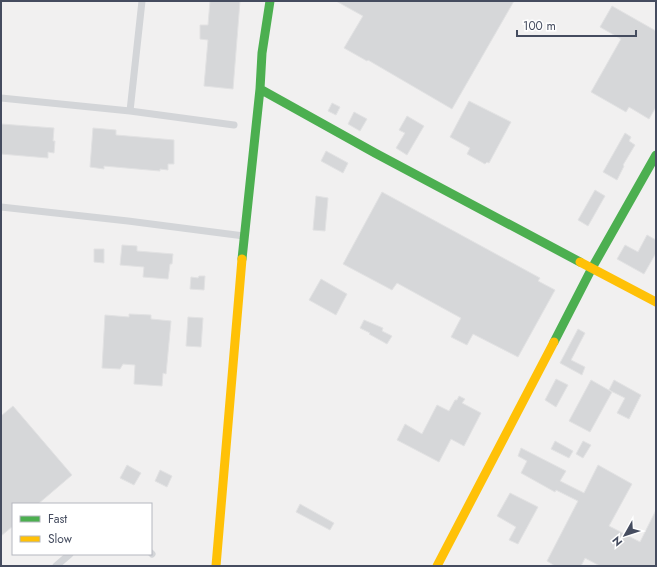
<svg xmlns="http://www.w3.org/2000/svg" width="657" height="567" font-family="Jost,sans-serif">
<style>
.building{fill:#d6d7d9;stroke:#e2e2e3}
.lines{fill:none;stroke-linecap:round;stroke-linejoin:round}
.street{stroke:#d3d5d8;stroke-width:7}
.fast{stroke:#4caf50;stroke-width:9}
.slow{stroke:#ffc107;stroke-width:9}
</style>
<rect width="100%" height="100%" fill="#f1f0f0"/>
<path class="building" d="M210 1H240L233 89 204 86 208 40 200 39V25H208Z
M336 1H514L452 109 368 60 367 61 344 48 363 16Z
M612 6 656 31V107L649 119 629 107 626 112 591 92 621 39 600 27Z
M469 101 511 122 489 163 487 162 485 164 467 154 470 148 450 137Z
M332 103 340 107 336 115 328 111Z
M354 112 367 119 360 131 348 124Z
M407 116 424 126 407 155 396 148 405 133 399 130Z
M1 124 54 128 53 141H55L54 153 48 152V158L1 154Z
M93 128 116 130V135L174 140V164H168V170L160 169V171L104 166V169L90 167Z
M625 133 631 137 629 141 635 145 623 165 624 166 617 180 603 172Z
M326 151 348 163 343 173 321 161Z
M595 190 605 196 588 226 578 220Z
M382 192 540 278 538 281 555 290 518 357 473 334 467 345 451 337 461 318 397 283 392 290 343 264Z
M316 196 328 198 325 231 313 230Z
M647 235 656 240V253L644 274 617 259 625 245 638 252Z
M122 245 137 246V251L173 254 172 264H170L168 279 143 277 144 267 120 265Z
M94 249H104V263L94 262Z
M199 276H205L204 290 190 289 191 277 198 278Z
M321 279 347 294 336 315 309 300Z
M129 314 151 315V319L171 321 166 374 163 373 162 386 134 384 135 365 123 364 120 369 102 368 105 315 129 317Z
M188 317 203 318 201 347 186 346Z
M364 320 383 328 382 331 392 336 387 344 369 334 370 333 360 328Z
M578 329 585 333 571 360 585 367 582 375 560 363Z
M556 379 568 385 556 407 545 400Z
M591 380 612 392 590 432 569 421Z
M614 380 641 395 629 419 617 413 625 398 609 390Z
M459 396 465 399 462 403 481 413 464 446 451 439 439 462 397 440 405 424 422 434 437 405 449 411 455 400H457Z
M13 406 72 475 38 504H13V526L1 536V416Z
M555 441 573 451 569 458 551 449Z
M583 441 591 445 583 458 576 454Z
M521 448 566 471 560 481 584 493 598 465 632 484 609 526 640 542 656 510V566H600L585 558 581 566H555L547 561 578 501 556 490 555 492 521 473 527 461 518 456Z
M127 465 141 473 134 485 120 478Z
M160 470 172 476 167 487 155 481Z
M510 493 538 507 518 544 509 540 516 527 497 516Z
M300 504 334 523 330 530 296 512Z"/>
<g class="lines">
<path class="street" d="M1 98 130 111 234 125
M130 111 142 1
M1 207 128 221 244 236
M151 553 152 554
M56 566 70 554"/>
<path class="fast" d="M260 89 375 153 580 262
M242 259 260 89 262 53 270 1
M554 342 592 268 656 155"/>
<path class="slow" d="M580 262 656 302
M216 566 242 259
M437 566 554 342"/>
</g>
<rect width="657" height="567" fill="none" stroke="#454c5f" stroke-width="4"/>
<rect x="12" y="503" width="140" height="52" fill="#ffffff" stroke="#b5b7bf"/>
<rect x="20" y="516" width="20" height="6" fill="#4caf50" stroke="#b5b7bf"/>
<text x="48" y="523" font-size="12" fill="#454c5f">Fast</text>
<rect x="20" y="536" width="20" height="6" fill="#ffc107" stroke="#b5b7bf"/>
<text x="48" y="543" font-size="12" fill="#454c5f">Slow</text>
<g transform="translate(625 535) rotate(231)" stroke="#ffffff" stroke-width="3" paint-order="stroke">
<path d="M0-3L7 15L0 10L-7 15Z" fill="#454c5f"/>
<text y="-6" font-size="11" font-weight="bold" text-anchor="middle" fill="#454c5f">N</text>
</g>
<path d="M517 30v6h119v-6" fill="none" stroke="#454c5f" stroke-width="2"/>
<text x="523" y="30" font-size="12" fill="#454c5f" stroke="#ffffff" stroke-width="3" paint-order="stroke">100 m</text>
</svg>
